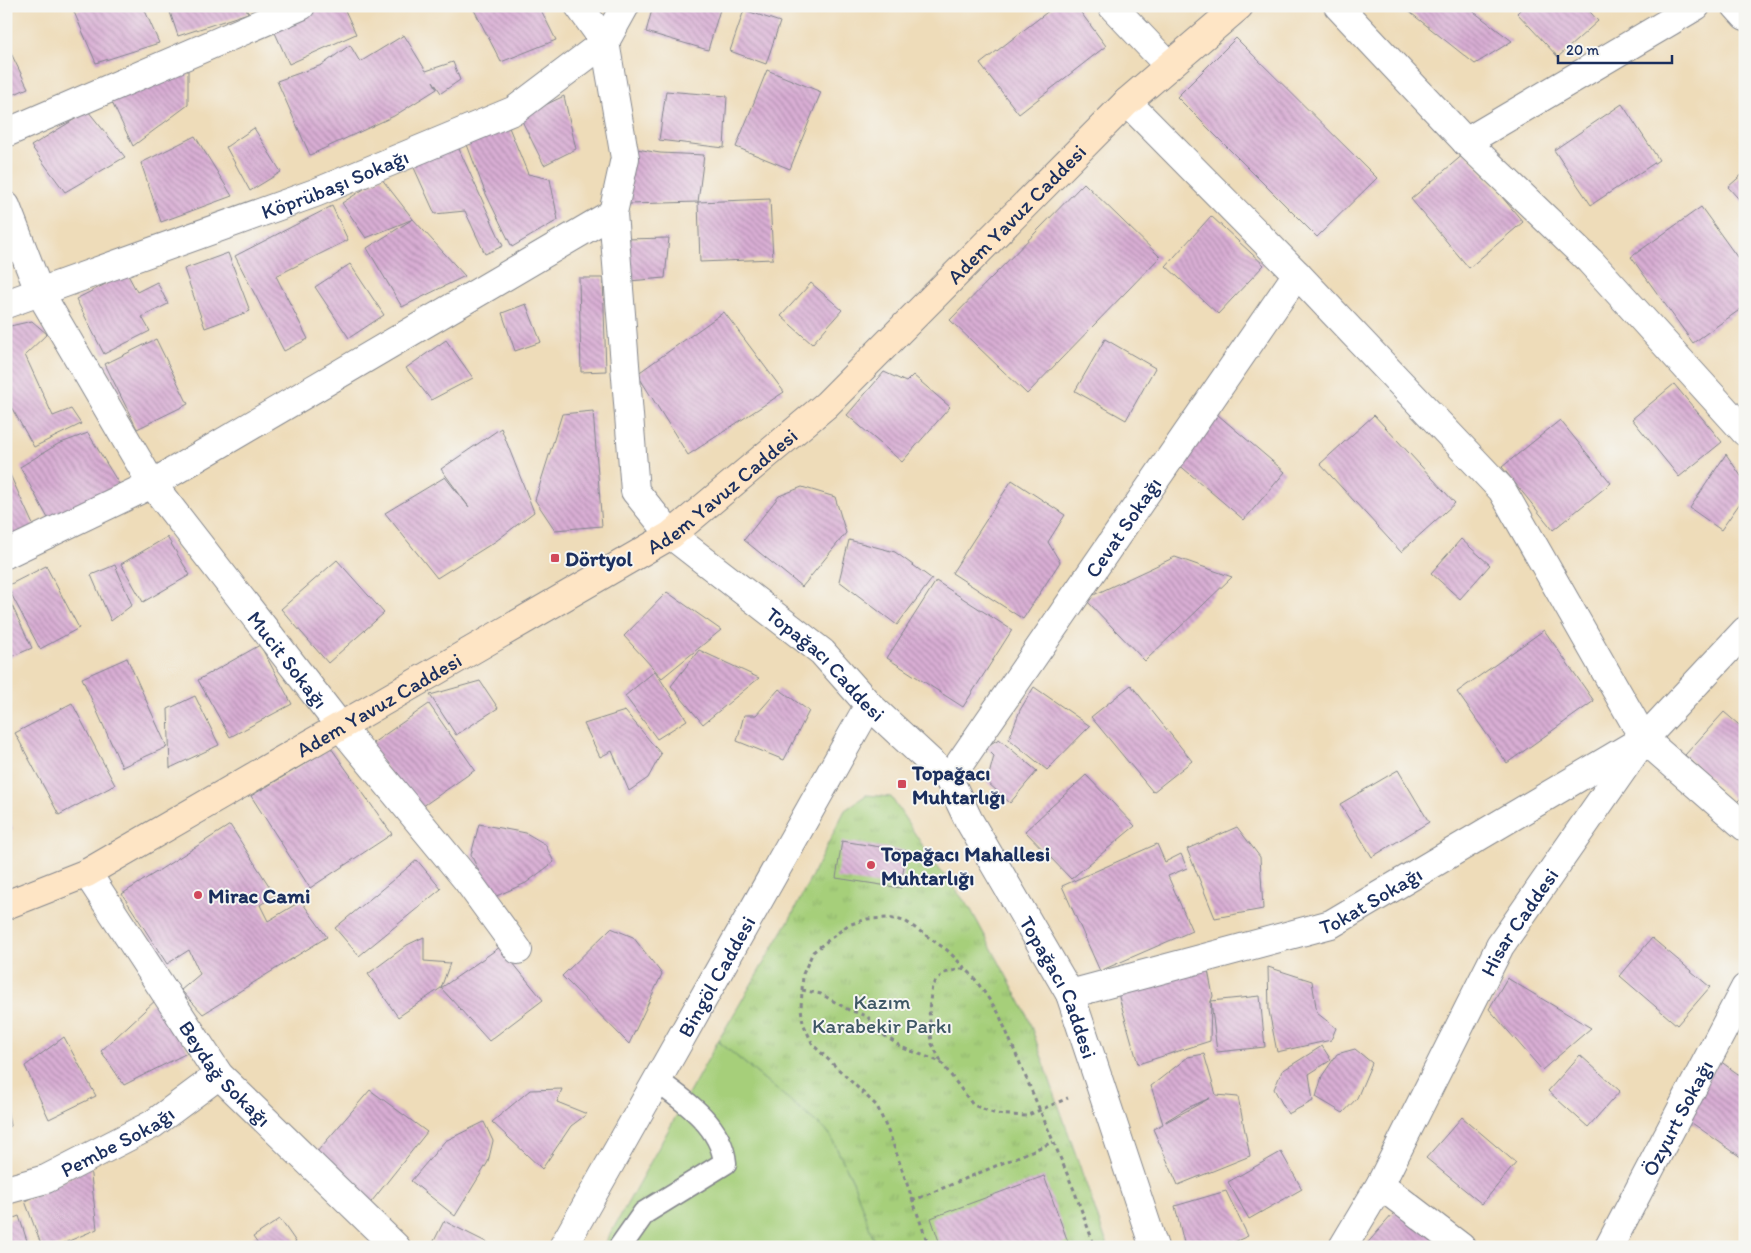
<svg xmlns="http://www.w3.org/2000/svg" width="1751" height="1253" font-family="Itim,sans-serif">
<style>
.grass{fill:#a6cf7a;stroke:#607f6c}
.park{fill:url(#park-tufts);stroke:#607f6c}
.building{fill:url(#building-back-hatch);fill-rule:evenodd}
.lines{fill:none;stroke-linecap:round;stroke-linejoin:round}
.lane-casing{stroke:#84868c;stroke-width:25}
.street-casing{stroke:#84868c;stroke-width:30}
.secondary-casing{stroke:#84868c;stroke-width:30}
.path{stroke:#84868c;stroke-width:3;stroke-dasharray:4 4;stroke-linecap:butt}
.lane{stroke:#fff;stroke-width:22}
.street{stroke:#fff;stroke-width:28}
.secondary{stroke:#fee5c5;stroke-width:28}
.poi-dot{fill:#d1495b;stroke:#f6f6f2;stroke-width:2}
.labels{text-anchor:middle;dominant-baseline:central;stroke-width:4;stroke-linejoin:round;paint-order:stroke}
.street-label{font-size:21px;fill:#1b2f5e;stroke:#f6f6f2}
.poi-label{font-size:21px;font-weight:bold;fill:#1b2f5e;stroke:#f6f6f2;text-anchor:start}
.park-label{font-size:21px;fill:#3e5765;stroke:#f6f6f2}
</style>
<defs>
<pattern id="park-tufts" width="24" height="20" patternUnits="userSpaceOnUse" patternTransform="scale(1.25)"><rect width="24" height="20" fill="#a6cf7a"/><path d="M3 7l-1-3M5 7V3M7 7l1-3M15 17l-1-3M17 17v-4M19 17l1-3" fill="none" stroke="#8eb26c"/></pattern>
<pattern id="building-back-hatch" width="6" height="6" patternUnits="userSpaceOnUse" patternTransform="scale(1.25)"><rect width="6" height="6" fill="#d9aed4"/><path d="M-1 5l2 2M0 0l6 6M5-1l2 2" fill="none" stroke="#af8eaf"/></pattern>
</defs>
<rect width="100%" height="100%" fill="#f6f6f2"/>
<filter id="ink" filterUnits="userSpaceOnUse"><feTurbulence type="fractalNoise" baseFrequency=".02" numOctaves="2"/><feDisplacementMap in="SourceGraphic" scale="10" xChannelSelector="R" yChannelSelector="G"/><feConvolveMatrix kernelMatrix="1 2 1 2 8 2 1 2 1" color-interpolation-filters="sRGB"/></filter>
<filter id="wash" filterUnits="userSpaceOnUse"><feTurbulence type="fractalNoise" baseFrequency=".0096" numOctaves="4" result="noise"/><feDisplacementMap in="SourceGraphic" scale="20" xChannelSelector="R" yChannelSelector="G"/><feGaussianBlur stdDeviation="1.12" result="paint"/><feColorMatrix in="noise" values="0 0 0 0 0 0 0 0 0 0 0 0 0 0 0 0 0 1.4 0 .05"/><feComposite in="paint" operator="in"/></filter>
<g filter="url(#wash)">
<rect width="100%" height="100%" fill="#eedcb9"/>
<path class="grass" d="M718 1041 829 1133 853 1181 877 1247H603Z"/>
<path class="park" d="M866 795 891 797 932 860 970 908 1026 1012 1108 1247H876L853 1181 829 1133 718 1041 792 915 845 810Z"/>
<g id="blocks">
<path class="building" d="M87 6H143L159 43 96 63 74 12Z
M168 6H245L248 13 178 36Z
M315 6H343L356 34 289 64 272 26Z
M472 6H539L556 40 501 62Z
M653 6H721L708 50 646 32Z
M1055 6H1076L1106 46 1019 114 980 64Z
M1402 6H1466L1512 41 1475 64Z
M1524 6H1585L1598 21 1558 57 1517 13Z
M744 10 780 22 766 64 730 51Z
M404 35 426 71 453 62 460 80 441 93 433 81 437 89 394 116 310 155 277 81 322 65 350 45 360 62Z
M1236 38 1377 178 1317 237 1177 97Z
M6 43 28 88 6 98Z
M188 64V105L133 146 106 90Z
M767 70 821 92 790 169 736 147Z
M666 91 727 96 724 148 659 140Z
M564 96 576 149 544 165 520 117Z
M1622 104 1659 160 1591 205 1554 150Z
M88 111 125 157 65 192 31 146Z
M508 125 528 174 550 179 558 220 512 247 485 192 466 142Z
M254 128 281 172 250 191 226 147Z
M195 136 232 196 161 222 141 163Z
M454 138 503 246 485 254 465 211 435 214 410 159Z
M631 148 660 153 704 155 698 202 629 204Z
M1465 153 1523 222 1469 268 1411 199Z
M1745 172V206L1728 187Z
M381 178 413 219 465 276 402 307 367 248 413 219 366 238 342 203Z
M1084 183 1160 257 1027 394 950 320Z
M770 199 773 259 700 262 698 202Z
M332 206 348 240 276 276 308 339 284 351 235 256Z
M1701 207 1745 268V306L1693 343 1631 257Z
M1211 216 1264 265 1218 314 1166 266Z
M669 238 665 278 629 281 625 239Z
M6 240 13 255 6 258Z
M228 253 250 311 205 328 184 269Z
M350 264 384 315 349 338 315 287Z
M127 273 137 292 157 282 168 304 142 317 150 331 104 354 76 299Z
M579 278H603L606 371 581 372Z
M811 283 842 310 812 344 781 316Z
M526 304 541 342 515 351 502 313Z
M724 312 784 392 688 455 637 374Z
M32 321 47 334 25 355 53 416 71 409 81 424 34 447 6 398V327Z
M156 339 188 404 137 429 105 364Z
M1105 339 1155 368 1126 420 1075 391Z
M446 340 473 378 431 400 406 368Z
M884 372 906 382 913 375 950 407 902 462 847 415Z
M1674 384 1722 442 1679 477 1632 419Z
M593 411 602 526 555 530 535 500 562 414Z
M1218 415 1285 472 1244 520 1177 463Z
M1374 415 1455 503 1401 552 1320 464Z
M1560 420 1611 483 1553 530 1502 467Z
M501 428 534 512 496 541 437 578 385 513 445 477 469 507 441 469Z
M88 433 119 484 50 522 20 467 58 444Z
M1726 454 1745 482V496L1721 530 1690 508Z
M6 466 35 529 6 543Z
M1012 480 1065 515 1048 542 1060 562 1023 619 952 573Z
M802 487 835 497 846 533 802 587 744 540 779 496Z
M167 537 190 575 143 602 121 564Z
M1461 539 1490 565 1460 599 1431 573Z
M849 540 895 552 932 579 897 625 839 581Z
M1175 557 1232 577 1145 661 1085 599Z
M337 560 384 613 328 663 281 609Z
M115 565 132 605 111 621 91 575Z
M46 566 79 628 40 649 7 586Z
M936 581 1012 630 963 707 887 658Z
M667 592 721 630 662 678 624 636Z
M6 593 32 648 6 659Z
M1544 630 1594 701 1507 763 1457 692Z
M260 645 292 704 230 737 198 680Z
M699 650 759 678 703 724 671 686Z
M127 658 167 747 122 767 82 678Z
M655 671 687 720 657 739 625 696Z
M480 681 498 708 456 735 430 695Z
M1131 685 1192 761 1153 792 1091 717Z
M1034 687 1090 726 1047 770 1009 739 1020 710Z
M779 689 809 711 784 760 737 741 744 715H756Z
M195 696 219 745 170 768 168 709Z
M72 703 115 785 59 815 15 733Z
M429 704 475 770 416 811 370 745Z
M625 711 661 754 648 778 629 791 612 751 600 757 584 724Z
M1724 712 1745 730V794L1737 802 1685 755Z
M999 739 1037 771 1010 803 987 782 994 756 985 747Z
M331 748 392 834 310 888 251 796Z
M1398 770 1429 822 1372 857 1340 804Z
M1086 775 1135 826 1071 879 1025 831Z
M6 812 13 829 6 833Z
M479 824 526 833 545 844 554 862 526 883 492 898 471 855Z
M230 825 275 895 260 905 268 921 301 901 327 937 203 1014 181 990 200 974 189 950 167 964 122 894Z
M1237 827 1260 857 1263 909 1215 918 1187 849Z
M842 841 906 851 901 888 836 878Z
M1157 844 1165 862 1181 854 1187 868 1168 876 1192 931 1100 971 1062 886Z
M417 860 441 889 359 956 335 928Z
M611 928 633 937 662 974 629 1044 562 976Z
M424 937V961L450 963 441 988 398 1017 368 974 407 945Z
M1652 938 1710 987 1677 1025 1620 976Z
M500 947 543 1000 489 1041 441 988Z
M1207 965 1213 996 1211 1001 1260 996 1265 1047 1217 1052 1211 1001 1210 1041 1138 1064 1117 990Z
M1268 967 1312 981 1317 1013 1336 1028 1331 1040 1277 1052 1269 1011Z
M1507 978 1591 1028 1542 1070 1489 1009Z
M158 998 189 1052 124 1085 101 1051Z
M64 1037 96 1096 49 1119 25 1066Z
M1322 1046 1331 1060 1309 1074 1313 1101 1288 1114 1274 1089 1282 1071Z
M1355 1049 1372 1063 1357 1098 1343 1113 1316 1097 1322 1076 1337 1054Z
M1204 1054 1216 1095 1238 1097 1250 1156 1178 1185 1153 1129 1163 1124 1151 1086 1188 1057ZM1210 1098 1166 1122V1121L1187 1108Z
M1580 1055 1620 1091 1588 1127 1548 1091Z
M1720 1061 1745 1079V1160L1682 1116Z
M562 1089 557 1102 587 1114 571 1126 542 1169 492 1122 530 1090Z
M370 1090 427 1132 368 1206 316 1153Z
M6 1103 10 1126 6 1128Z
M1462 1117 1516 1163 1482 1204 1426 1158Z
M484 1122 493 1141 488 1162 455 1216 411 1181 445 1141Z
M1281 1152 1302 1189 1249 1219 1228 1182Z
M90 1167 97 1229 55 1247H42L25 1201Z
M1044 1176 1068 1242 1056 1247H941L931 1218Z
M1226 1191 1248 1236 1223 1247H1185L1175 1206Z
M1399 1207 1444 1247H1364Z
M19 1216 29 1247H6V1221Z
M280 1219 296 1242 289 1247H260L253 1237Z
M444 1221 496 1247H431Z"/>
</g>
</g>
<g filter="url(#ink)">
<use href="#blocks" fill-opacity="0" stroke="#84868c" stroke-width="1"/>
<g class="lines">
<g class="lane-casing">
<path id="lane" d="M620 1247 644 1213 725 1163C722 1126 685 1101 657 1081"/>
</g>
<g class="street-casing">
<g id="street">
<path id="s1" d="M579 6 605 42 625 158 613 213 635 491 671 535 822 652 869 705 949 779 968 819 1070 994 1154 1247"/>
<path d="M1112 6 1169 66"/>
<path d="M1338 6 1466 142 1590 261 1745 432"/>
<path d="M1736 6 1745 16"/>
<path d="M1127 102 1297 274 1502 490 1644 739 1745 827"/>
<path d="M6 133 301 6"/>
<path d="M1466 142 1696 6"/>
<path d="M6 206 39 291 152 484 613 213"/>
<path id="s2" d="M6 304 315 193 515 110 605 42 625 6"/>
<path id="s3" d="M6 554 152 484 340 726 467 880 518 950"/>
<path id="s4" d="M949 779 1297 274"/>
<path id="s5" d="M87 873 219 1075 396 1247"/>
<path id="s6" d="M1070 994 1331 924 1635 744"/>
<path d="M1380 1185 1461 1247"/>
<path id="s7" d="M6 1190 46 1179 153 1124 219 1075"/>
<path id="s8" d="M563 1247 869 705"/>
<path id="s9" d="M1343 1247 1380 1185 1500 946 1644 739 1745 631"/>
<path id="s10" d="M1609 1247 1745 988"/>
</g>
</g>
<g class="secondary-casing">
<g id="secondary">
<path id="s11" d="M6 905 87 873 671 535 826 405 1127 102 1239 6"/>
</g>
</g>
<path class="path" d="M802 990 821 994 849 1010 867 1016 882 1034 903 1048 941 1062 973 1105 996 1114 1026 1116 1068 1098
M941 1061 932 1044 929 1010 932 985 944 973 965 968
M912 1201 1053 1142
M929 1247 891 1138 877 1106 813 1045 803 1023 801 1008 803 974 813 952 848 925 867 919 888 918 905 921 947 950 972 975 998 1012 1074 1190 1095 1247"/>
<use href="#lane" class="lane"/>
<use href="#street" class="street"/>
<use href="#secondary" class="secondary"/>
</g>
</g>
<g class="poi-dot">
<rect x="550" y="553" width="10" height="10" rx="2.5"/>
<rect x="897" y="779" width="10" height="10" rx="2.5"/>
<circle cx="871" cy="865" r="5"/>
<circle cx="198" cy="895" r="5"/>
</g>
<g class="labels">
<g class="street-label">
<text stroke="none"><textPath href="#s2" startOffset="350">Köprübaşı Sokağı</textPath></text>
<text stroke="none"><textPath href="#s11" startOffset="1234">Adem Yavuz Caddesi</textPath></text>
<text stroke="none"><textPath href="#s11" startOffset="829">Adem Yavuz Caddesi</textPath></text>
<text stroke="none"><textPath href="#s4" startOffset="306">Cevat Sokağı</textPath></text>
<text stroke="none"><textPath href="#s3" startOffset="384">Mucit Sokağı</textPath></text>
<text stroke="none"><textPath href="#s1" startOffset="756">Topağacı Caddesi</textPath></text>
<text stroke="none"><textPath href="#s11" startOffset="424">Adem Yavuz Caddesi</textPath></text>
<text stroke="none"><textPath href="#s6" startOffset="316">Tokat Sokağı</textPath></text>
<text stroke="none"><textPath href="#s9" startOffset="370">Hisar Caddesi</textPath></text>
<text stroke="none"><textPath href="#s8" startOffset="311">Bingöl Caddesi</textPath></text>
<text stroke="none"><textPath href="#s1" startOffset="1161">Topağacı Caddesi</textPath></text>
<text stroke="none"><textPath href="#s5" startOffset="244">Beydağ Sokağı</textPath></text>
<text stroke="none"><textPath href="#s10" startOffset="146">Özyurt Sokağı</textPath></text>
<text stroke="none"><textPath href="#s7" startOffset="122">Pembe Sokağı</textPath></text>
</g>
<g class="poi-label">
<text x="565" y="558">Dörtyol</text>
<text x="912" y="772">Topağacı<tspan x="912" dy="24">Muhtarlığı</tspan></text>
<text x="881" y="853">Topağacı Mahallesi<tspan x="881" dy="24">Muhtarlığı</tspan></text>
<text x="208" y="895">Mirac Cami</text>
</g>
<g class="park-label">
<text x="882" y="1001">Kazım<tspan x="882" dy="24">Karabekir Parkı</tspan></text>
</g>
</g>
<rect width="1751" height="1253" fill="none" stroke="#f6f6f2" stroke-width="25"/>
<path d="M1558 55v8h114v-8" fill="none" stroke="#1b2f5e" stroke-width="2.5"/>
<text x="1566" y="55" font-size="15" fill="#1b2f5e" stroke="#f6f6f2" stroke-width="4" paint-order="stroke">20 m</text>
</svg>
